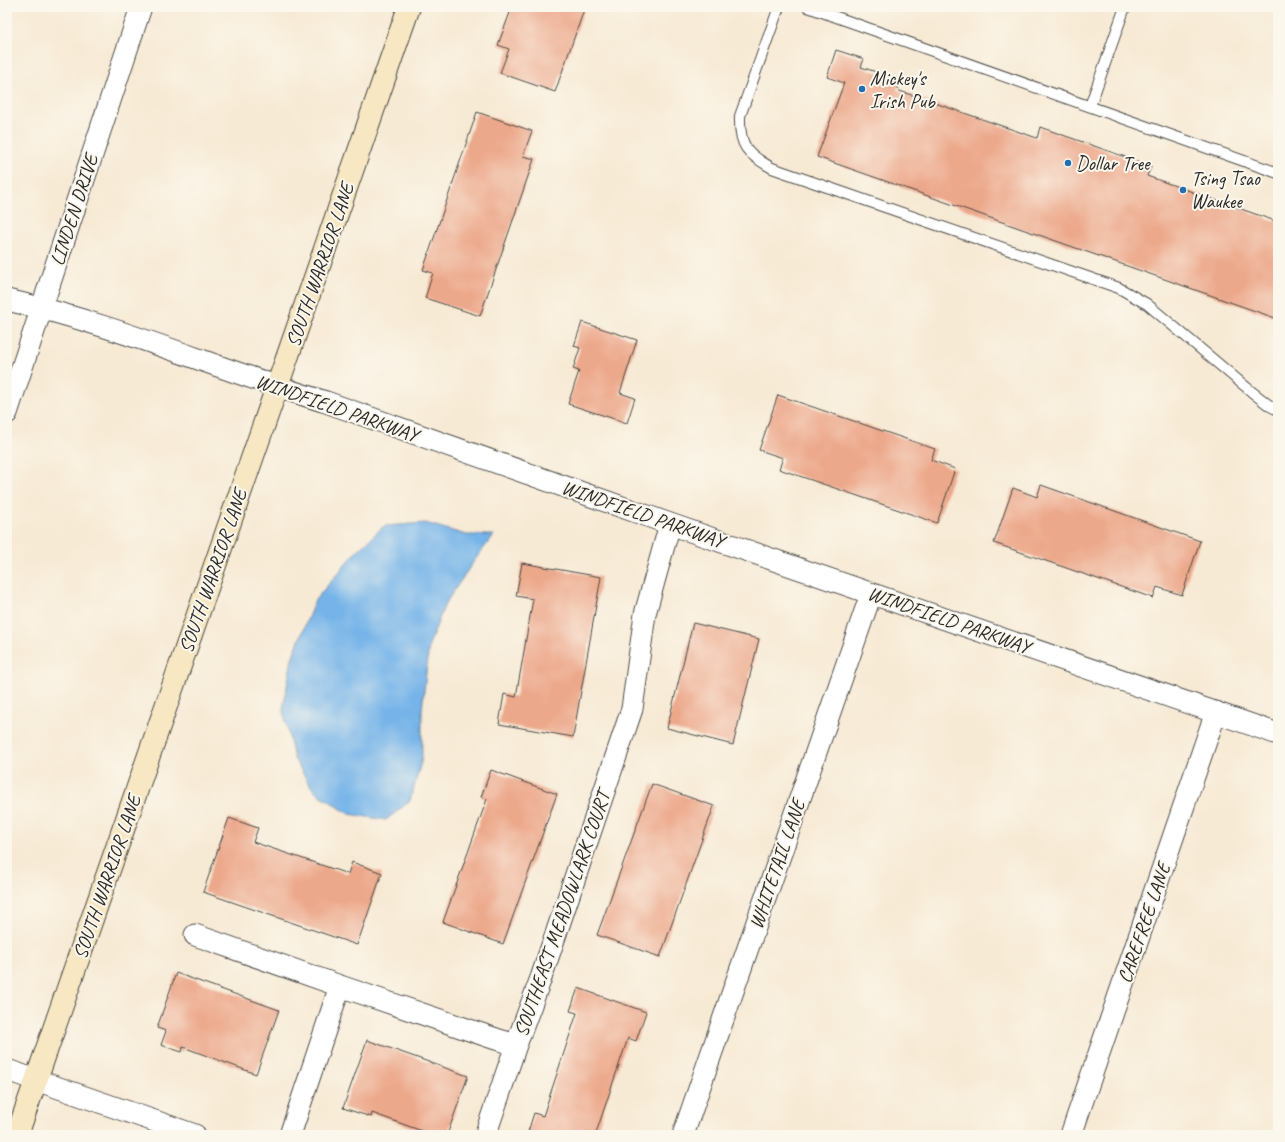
<svg xmlns="http://www.w3.org/2000/svg" width="1285" height="1142" font-family="Caveat,sans-serif">
<style>
.water{fill:#75b3e8;stroke:#506f8a}
.building{fill:#eca88b}
.lines{fill:none;stroke-linecap:round;stroke-linejoin:round}
.lane-casing{stroke:#4a4844;stroke-width:12}
.street-casing{stroke:#4a4844;stroke-width:23}
.secondary-casing{stroke:#4a4844;stroke-width:24}
.lane{stroke:#fff;stroke-width:10}
.street{stroke:#fff;stroke-width:21}
.secondary{stroke:#f7e8c3;stroke-width:22}
.poi-dot{fill:#1f6fb2;stroke:#fbf7ec;stroke-width:1.5}
.labels{text-anchor:middle;dominant-baseline:central;stroke-width:4;stroke-linejoin:round;paint-order:stroke}
.poi-label{font-size:20px;fill:#2b2b2b;stroke:#fbf7ec;text-anchor:start}
.street-label{font-size:20px;fill:#2b2b2b;stroke:#fbf7ec}
</style>
<rect width="100%" height="100%" fill="#fbf7ec"/>
<filter id="ink" filterUnits="userSpaceOnUse"><feTurbulence type="fractalNoise" baseFrequency=".025" numOctaves="2"/><feDisplacementMap in="SourceGraphic" scale="8" xChannelSelector="R" yChannelSelector="G"/><feConvolveMatrix kernelMatrix="1 2 1 2 8 2 1 2 1" color-interpolation-filters="sRGB"/></filter>
<filter id="wash" filterUnits="userSpaceOnUse"><feTurbulence type="fractalNoise" baseFrequency=".012" numOctaves="4" result="noise"/><feDisplacementMap in="SourceGraphic" scale="16" xChannelSelector="R" yChannelSelector="G"/><feGaussianBlur stdDeviation="0.9" result="paint"/><feColorMatrix in="noise" values="0 0 0 0 0 0 0 0 0 0 0 0 0 0 0 0 0 1.4 0 .05"/><feComposite in="paint" operator="in"/></filter>
<g filter="url(#wash)">
<rect width="100%" height="100%" fill="#f7ead5"/>
<path class="water" d="M426 523 466 535H494L474 561 445 604 429 645 422 710V759L410 801 386 820 349 814 314 791 294 759 283 709 292 658 315 600 357 551 384 526Z"/>
<g id="blocks">
<path class="building" d="M512 7H585L555 92 500 73 509 49 498 45Z
M836 50 864 59 861 67 901 80 897 90 1037 138 1040 127 1151 166 1147 176 1278 222V319L817 157 844 83 827 77Z
M477 112 532 131 523 156 534 159 480 316 425 298 433 273 423 270Z
M582 322 637 340 620 393 635 398 627 423 568 404 579 371 573 369 580 348 574 346Z
M778 395 935 449 931 460 955 469 937 523 779 469 783 458 759 450Z
M1041 485 1200 541 1182 595 1157 587 1153 598 994 543 1013 488 1037 497Z
M522 563 601 577 573 737 499 724 504 694 516 697 533 599 516 596Z
M693 623 759 639 733 745 667 728Z
M491 770 557 794 503 944 443 922 487 799 481 797Z
M652 784 714 806 660 957 597 935Z
M229 818 258 828 253 842 348 874 352 862 382 873 357 945 203 892Z
M176 973 279 1010 256 1074 183 1047 182 1052 161 1045 166 1031 157 1028Z
M578 988 646 1012 636 1041 628 1038 596 1133 601 1135H527L534 1113 543 1116 577 1013 570 1011Z
M367 1040 468 1076 447 1135H433L372 1113 371 1117 343 1108Z"/>
</g>
</g>
<g filter="url(#ink)">
<use href="#blocks" fill-opacity="0" stroke="#4a4844" stroke-width="1"/>
<g class="lines">
<g class="lane-casing">
<path id="lane" d="M779 7 740 116C739 146 747 154 772 168L1119 288 1147 304 1252 392 1270 406 1278 410
M808 7 1278 173
M1090 106 1125 7"/>
</g>
<g class="street-casing">
<path id="street" d="M7 300C116 324 219 370 326 402L670 524 1278 734
M7 413 141 7
M195 935 340 986 496 1039 516 1045 541 978 632 709 645 614 670 524
M7 1070 195 1135
M487 1130 516 1045
M290 1135 340 986
M683 1135 871 594
M1071 1135 1216 712"/>
</g>
<g class="secondary-casing">
<path id="secondary" d="M17 1135 409 7"/>
</g>
<use href="#lane" class="lane"/>
<use href="#street" class="street"/>
<use href="#secondary" class="secondary"/>
</g>
</g>
<g class="poi-dot">
<circle cx="862" cy="89" r="4"/>
<circle cx="1068" cy="163" r="4"/>
<circle cx="1183" cy="190" r="4"/>
</g>
<g class="labels">
<g class="poi-label">
<text x="870" y="78">Mickey's<tspan x="870" dy="23">Irish Pub</tspan></text>
<text x="1076" y="163">Dollar Tree</text>
<text x="1191" y="178">Tsing Tsao<tspan x="1191" dy="23">Waukee</tspan></text>
</g>
<g class="street-label">
<text transform="translate(74 210) rotate(-72)">LINDEN DRIVE</text>
<text transform="translate(320 265) rotate(-71)">SOUTH WARRIOR LANE</text>
<text transform="translate(337 408) rotate(19)">WINDFIELD PARKWAY</text>
<text transform="translate(643 514) rotate(19)">WINDFIELD PARKWAY</text>
<text transform="translate(213 571) rotate(-71)">SOUTH WARRIOR LANE</text>
<text transform="translate(949 620) rotate(19)">WINDFIELD PARKWAY</text>
<text transform="translate(777 864) rotate(-71)">WHITETAIL LANE</text>
<text transform="translate(107 877) rotate(-71)">SOUTH WARRIOR LANE</text>
<text transform="translate(562 914) rotate(-71)">SOUTHEAST MEADOWLARK COURT</text>
<text transform="translate(1144 923) rotate(-71)">CAREFREE LANE</text>
</g>
</g>
<rect width="1285" height="1142" fill="none" stroke="#fbf7ec" stroke-width="24"/>
</svg>
